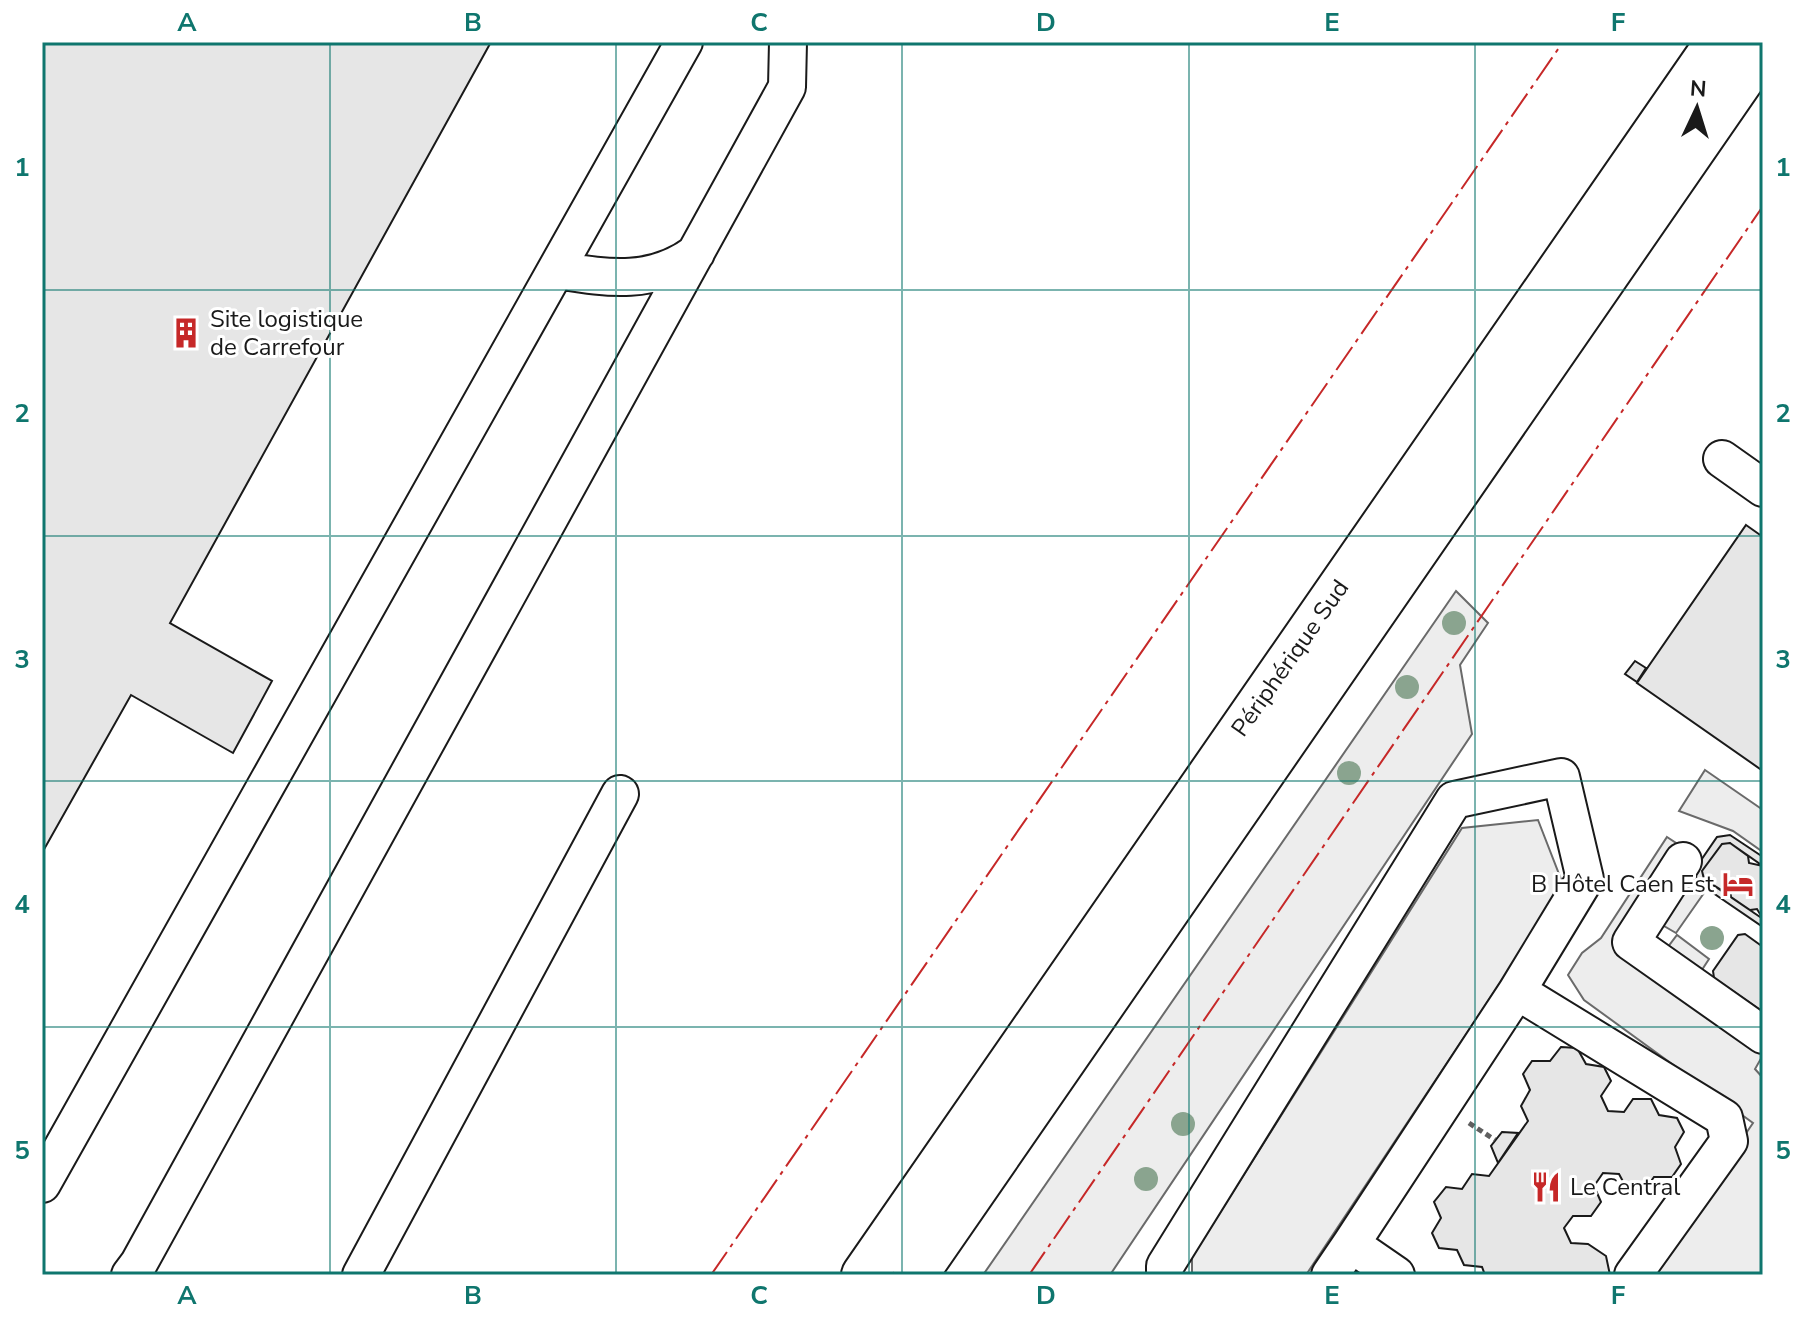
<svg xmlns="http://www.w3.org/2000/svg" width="1805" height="1317" font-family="'Nunito Sans',sans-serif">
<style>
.built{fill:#ededed;stroke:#6a6a6a;stroke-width:2}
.building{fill:#e6e6e6;stroke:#1a1a1a;stroke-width:2}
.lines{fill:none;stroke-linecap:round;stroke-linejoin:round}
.minor-casing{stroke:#1a1a1a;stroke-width:40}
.highway-casing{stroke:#1a1a1a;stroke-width:48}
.path{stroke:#5f5f5f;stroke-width:5;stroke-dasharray:6 4;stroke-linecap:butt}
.minor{stroke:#fff;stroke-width:36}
.highway{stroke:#fff;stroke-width:44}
.power{stroke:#c62828;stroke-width:2;stroke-dasharray:28 6 4 6;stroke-linecap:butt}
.tree{fill:#8aa48f}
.grid{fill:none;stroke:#0f766e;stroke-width:2;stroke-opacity:0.55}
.labels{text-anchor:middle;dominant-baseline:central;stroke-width:6;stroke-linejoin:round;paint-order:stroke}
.poi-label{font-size:24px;fill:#1a1a1a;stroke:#fff;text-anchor:start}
.street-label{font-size:24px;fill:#1a1a1a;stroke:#fff}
.neatline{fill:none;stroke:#0f766e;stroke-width:3}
.grid-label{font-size:26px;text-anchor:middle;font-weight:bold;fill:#0f766e}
</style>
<rect width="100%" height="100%" fill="#fff"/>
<path class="built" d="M1456 591 1488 623 1460 665 1472 734 1110 1275H983Z
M1705 770 1763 810V852L1733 831 1679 811Z
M1538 820 1564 887 1306 1275H1192V1257L1462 828Z
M1667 837 1679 845 1689 880 1704 893 1676 933 1657 922 1653 936 1664 952 1677 935 1709 959 1698 976 1763 1024V1055L1755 1069 1763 1078V1275H1649L1753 1123 1584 1000 1568 975 1582 953 1601 938Z"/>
<path class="building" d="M42 42H491L170 623 272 681 233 753 131 695 42 853Z
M1746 525 1763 537V771L1637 683Z
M1635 661 1646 668 1637 682 1625 674Z
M1730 835 1763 857V866L1730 843 1722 844 1702 871 1704 879 1697 882 1695 869 1717 837Z
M1730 843 1748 856 1749 863 1763 866V919L1757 909 1750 910 1731 897 1730 890 1723 891 1704 879 1702 871 1722 844Z
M1704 879 1763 919V927L1697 882Z
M1745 934 1763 947V1012L1714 978 1713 971 1738 935Z
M1561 1047 1577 1048 1586 1064 1604 1067 1611 1081 1601 1096 1608 1111 1624 1112 1633 1099H1651L1659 1115 1677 1118 1684 1132 1675 1147 1681 1164 1672 1177H1654L1644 1191 1627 1189 1619 1174 1603 1173 1594 1186 1601 1202 1591 1216H1573L1564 1228 1571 1243 1588 1244 1606 1256 1610 1275H1485L1482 1267 1464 1265 1457 1250 1439 1248 1432 1233 1441 1218 1434 1202 1446 1187 1462 1189 1472 1174 1489 1176 1528 1121 1521 1106 1530 1090 1523 1074 1532 1061H1550Z
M1502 1132 1518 1133 1498 1163 1491 1146Z"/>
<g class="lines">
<g class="minor-casing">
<path id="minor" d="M556 270C607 278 652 286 696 253
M1722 459 1763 488
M1683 861 1631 942 1763 1035
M42 1184 684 42
M130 1275 139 1263 787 87 788 42
M361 1275 620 794
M1165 1275V1266L1454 800 1561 777 1585 879 1517 991
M1330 1275 1351 1244
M1396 1275 1351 1244 1517 991 1724 1118 1729 1141 1633 1275"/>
</g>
<g class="highway-casing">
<path id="highway" d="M864 1275 1718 42
M915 1275 1763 48"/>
</g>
<path class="path" d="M1469 1123 1495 1140"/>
<use href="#minor" class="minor"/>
<use href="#highway" class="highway"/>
<path class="power" d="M711 1275 1563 42
M1029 1275 1763 206"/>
</g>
<g class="tree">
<circle cx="1454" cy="623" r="12"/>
<circle cx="1407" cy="687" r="12"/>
<circle cx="1349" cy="773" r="12"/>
<circle cx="1712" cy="938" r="12"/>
<circle cx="1183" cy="1124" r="12"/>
<circle cx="1146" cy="1179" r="12"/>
</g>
<path class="grid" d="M330 42V1275M616 42V1275M902 42V1275M1189 42V1275M1475 42V1275M42 290H1763M42 536H1763M42 781H1763M42 1027H1763"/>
<defs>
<g id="building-bare" transform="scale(2.4)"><path d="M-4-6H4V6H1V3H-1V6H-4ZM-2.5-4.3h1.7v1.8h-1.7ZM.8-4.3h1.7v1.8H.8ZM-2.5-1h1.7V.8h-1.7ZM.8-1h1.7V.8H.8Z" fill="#c62828" stroke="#fff" stroke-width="2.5" paint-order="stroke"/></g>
<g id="hotel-bare" transform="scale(2.4)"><path d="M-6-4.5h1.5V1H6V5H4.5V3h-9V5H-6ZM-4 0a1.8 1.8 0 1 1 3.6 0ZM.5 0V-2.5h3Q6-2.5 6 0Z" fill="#c62828" stroke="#fff" stroke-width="2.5" paint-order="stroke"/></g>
<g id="restaurant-bare" transform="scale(2.4)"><path d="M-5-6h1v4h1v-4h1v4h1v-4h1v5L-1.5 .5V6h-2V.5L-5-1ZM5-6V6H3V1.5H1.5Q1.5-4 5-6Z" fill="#c62828" stroke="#fff" stroke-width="2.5" paint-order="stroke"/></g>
</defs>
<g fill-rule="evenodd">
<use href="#building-bare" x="186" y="333"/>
<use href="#hotel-bare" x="1738" y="884"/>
<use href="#restaurant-bare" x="1546" y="1187"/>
</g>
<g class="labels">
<g class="poi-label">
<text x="210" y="319">Site logistique<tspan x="210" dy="28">de Carrefour</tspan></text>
<text x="1714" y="884" text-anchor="end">B Hôtel Caen Est</text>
<text x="1570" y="1187">Le Central</text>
</g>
<g class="street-label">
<text transform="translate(1290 658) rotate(-55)">Périphérique Sud</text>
</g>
</g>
<rect width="1805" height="1317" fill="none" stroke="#ffffff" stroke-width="88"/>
<g transform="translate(1697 108) rotate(4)" stroke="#ffffff" stroke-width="6" paint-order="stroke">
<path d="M0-6L14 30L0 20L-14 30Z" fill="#1a1a1a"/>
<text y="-12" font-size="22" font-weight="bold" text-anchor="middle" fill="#1a1a1a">N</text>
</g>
<rect x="44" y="44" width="1717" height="1229" class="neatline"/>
<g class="grid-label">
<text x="187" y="31">A</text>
<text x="473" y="31">B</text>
<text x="759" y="31">C</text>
<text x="1046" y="31">D</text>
<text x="1332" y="31">E</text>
<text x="1618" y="31">F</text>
<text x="22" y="176">1</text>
<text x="1783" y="176">1</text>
<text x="22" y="422">2</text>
<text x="1783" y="422">2</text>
<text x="22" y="668">3</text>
<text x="1783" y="668">3</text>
<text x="22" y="913">4</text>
<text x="1783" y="913">4</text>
<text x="22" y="1159">5</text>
<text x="1783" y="1159">5</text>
<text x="187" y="1304">A</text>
<text x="473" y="1304">B</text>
<text x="759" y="1304">C</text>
<text x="1046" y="1304">D</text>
<text x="1332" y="1304">E</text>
<text x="1618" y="1304">F</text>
</g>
</svg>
